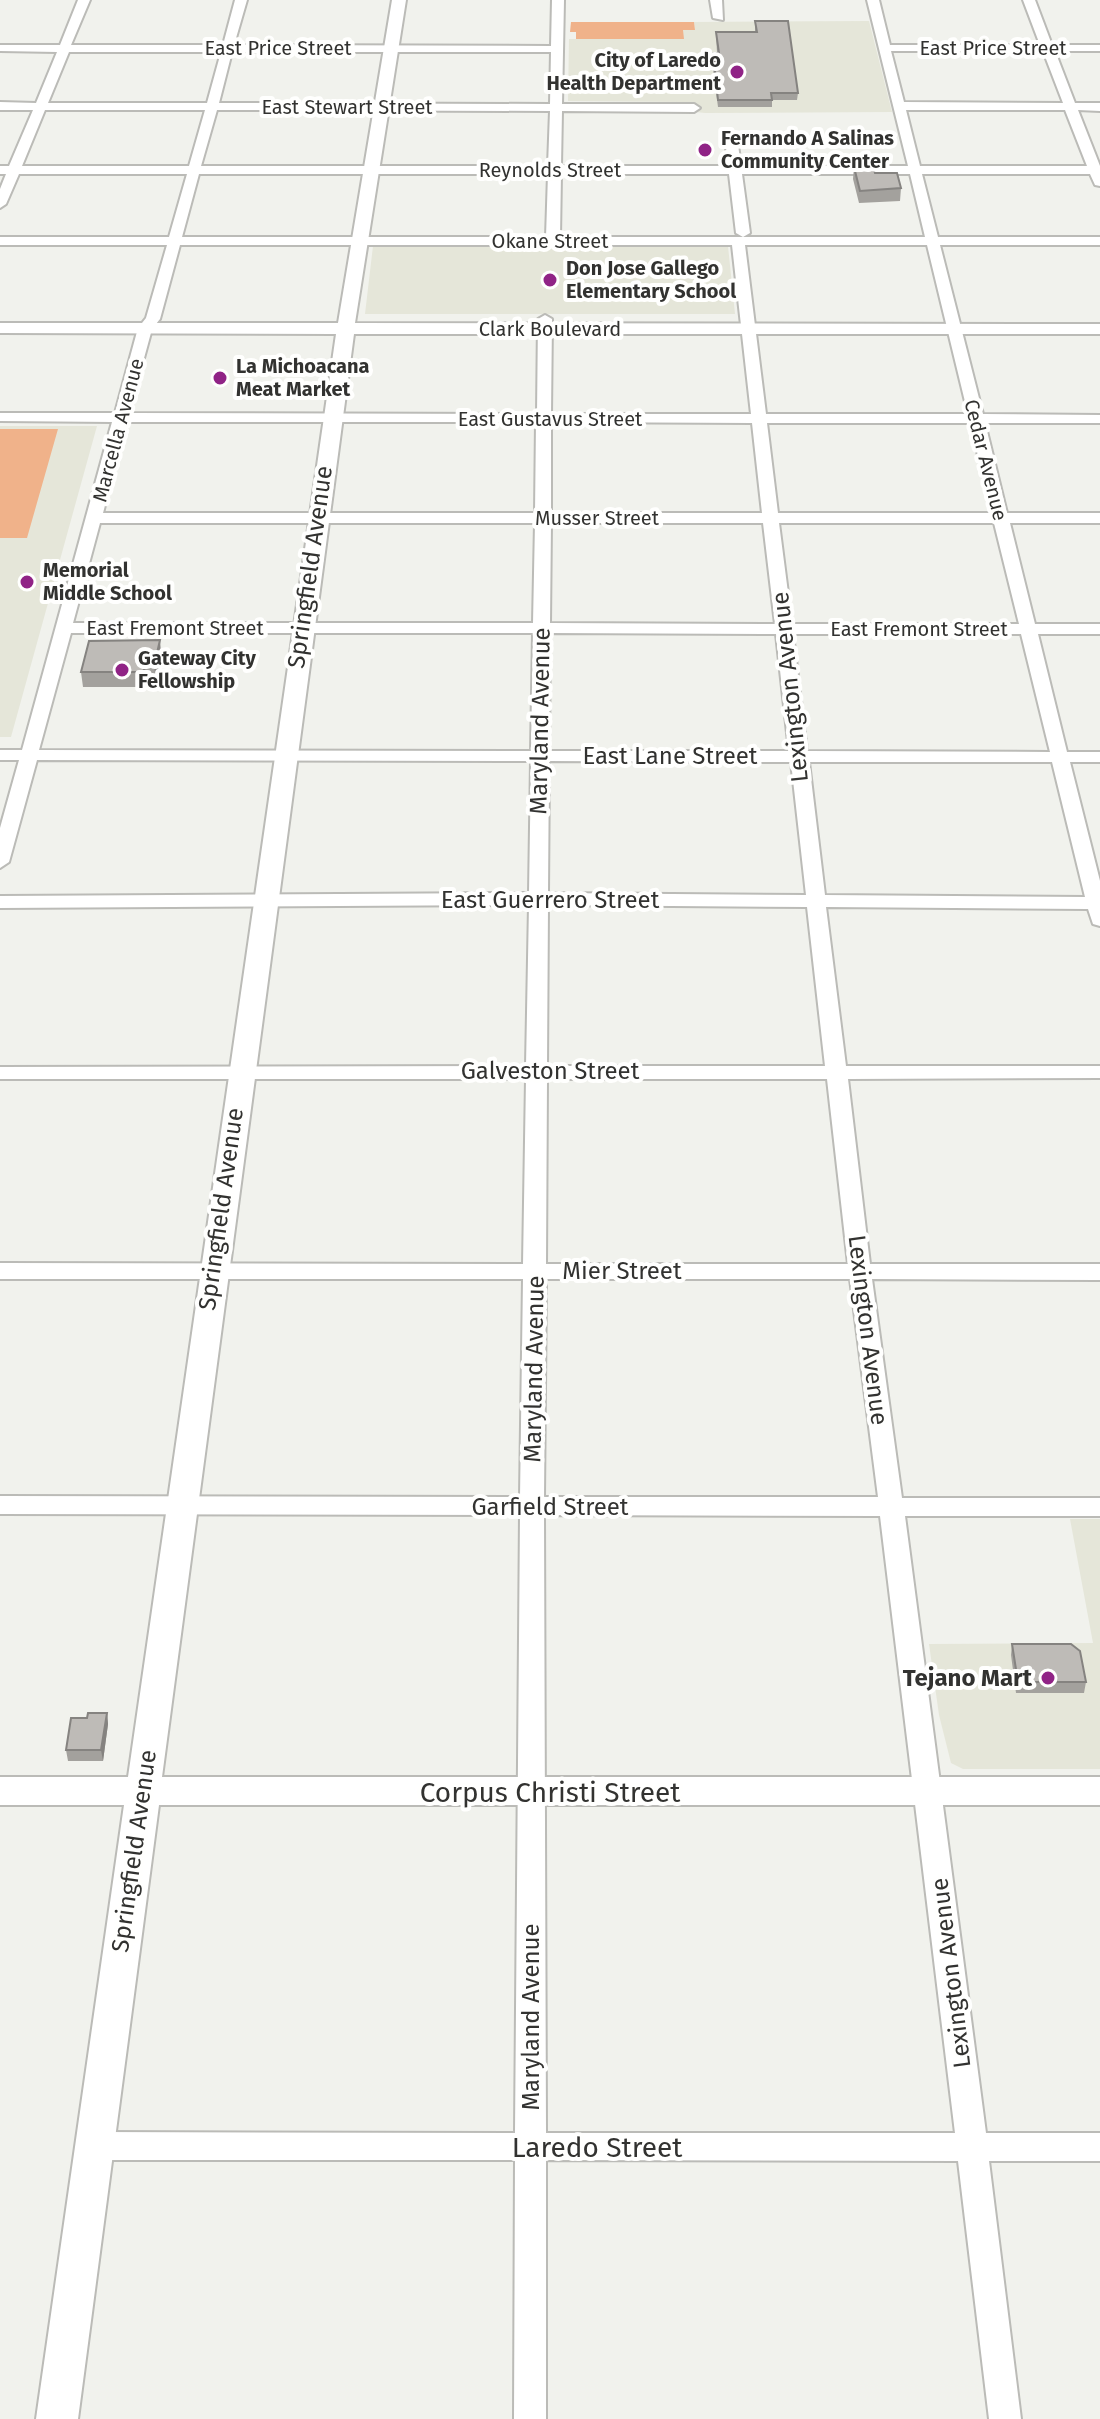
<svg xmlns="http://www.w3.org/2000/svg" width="1100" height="2419" font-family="'Fira Sans',sans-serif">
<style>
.built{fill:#e5e6d9}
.green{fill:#f0b28a}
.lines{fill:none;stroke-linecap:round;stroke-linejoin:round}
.minor-casing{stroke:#bbbbb7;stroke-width:4}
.major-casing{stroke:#bbbbb7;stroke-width:4}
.minor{fill:#fff;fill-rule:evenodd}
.major{fill:#fff;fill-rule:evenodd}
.wall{fill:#a3a19d}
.shaded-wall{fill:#858380}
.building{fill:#bebbb7;stroke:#858380;stroke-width:2}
.poi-dot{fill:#902386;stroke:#fffffe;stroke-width:3}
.labels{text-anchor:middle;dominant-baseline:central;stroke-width:8;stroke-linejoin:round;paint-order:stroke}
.far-street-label{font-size:20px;fill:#323230;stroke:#fffffe}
.far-poi-label{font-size:20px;font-weight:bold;fill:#323230;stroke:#fffffe;text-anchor:start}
.street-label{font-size:24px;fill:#323230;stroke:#fffffe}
.poi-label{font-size:24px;font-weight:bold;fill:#323230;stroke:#fffffe;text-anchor:end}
.near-street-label{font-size:28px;fill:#323230;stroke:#fffffe}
</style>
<rect width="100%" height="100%" fill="#f1f2ed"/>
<path class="built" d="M869 21 892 112 705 113 686 111 685 102 568 101 569 39H683V30H695L694 22Z
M373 246H728L735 314H365Z
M0 426H97L11 737H0Z
M1070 1519H1100V1769H963L951 1763 939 1715 929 1644 1093 1643Z"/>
<path class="green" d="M571 22H694L695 30H683L684 39H576V32H570Z
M0 429H58L27 538H0Z"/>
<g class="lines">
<g class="minor-casing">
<path id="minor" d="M78 0H90L71 45H223L235 0H247L234 45 551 46 552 0H564L562 104H694L700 108 694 112 562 111 561 166H728L725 138 731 134 737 138 741 166H908L867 0H879L890 45H1040L1023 0H1035L1052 45H1100V51H1055L1075 103H1100V111L1078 110 1100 166V186L1095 185 1090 174H922L938 237H1100V245H940L983 414 1100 415V423H985L1007 513H1100V523H1010L1035 624H1100V634H1038L1067 752H1100V762H1070L1100 881V926L1093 924 1088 909 826 907 846 1066H1100V1078L848 1079 870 1264H1100V1280L872 1279 902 1498H1100V1516H905L986 2133H1100V2161H989L1021 2419H989L958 2161 546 2160V2419H514L515 2160H94L83 2156 79 2146 83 2136 94 2132 515 2133 520 1515 0 1514V1496L520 1497 523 1279H0V1263L523 1264 526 1079H0V1067L526 1066 529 905 0 908V896L529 893 531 761 37 760 9 862 0 868V828L19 760H0V750H22L112 422 0 421V413H115L138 328 146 318 167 245H0V237H169L187 174H19L6 204 0 208V189L6 174H0V166H9L33 110H0V102L36 103 57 52 0 51V45H60ZM891 51H1043L1063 103 904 102ZM69 52H221L207 103H48ZM232 52H551L550 104 219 103ZM45 110H205L189 166H22ZM217 110 550 111 548 166H201ZM906 110H1065L1087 166H920ZM199 174H548L546 237H182ZM561 174H729L736 233 743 237 750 233 742 174H910L925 237H560ZM180 245H732L751 414H551L552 319 545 315 538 319 537 414 129 413 152 329 160 319ZM745 245H927L968 414H766ZM127 422H536L535 513H103ZM551 422 752 423 762 513H551ZM767 423H970L992 513H778ZM100 523H535L533 623H73ZM551 523H763L775 624 550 623ZM779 523H994L1019 624H792ZM71 633H533L531 751 39 750ZM550 633 776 634 789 751H549ZM793 634H1021L1050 752 807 751ZM549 761 791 762 806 895 548 893ZM809 762H1052L1085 897 825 895ZM548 905 807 907 825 1066H547ZM547 1079H827L848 1264H546ZM546 1279H850L878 1497H544ZM544 1515 880 1516 955 2133H546Z
M710 0H722L723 20 713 18Z"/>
</g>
<g class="major-casing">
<path id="major" d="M392 0H406L355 323 1100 324V334H354L162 1777H1100V1805H159L78 2419H36L124 1805H0V1777H128L336 334 0 333V323H338Z"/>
</g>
<use href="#minor" class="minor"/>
<use href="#major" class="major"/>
</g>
<path class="wall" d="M755 21 798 93 797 100H772V107H718L712 61 713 53H717L716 32H755Z
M854 167 875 173 901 188 900 201 859 203 853 179Z
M161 654 156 680H146L145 687H83L81 672Z
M1012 1644 1086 1682 1084 1693H1016L1011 1655Z
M107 1713 108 1724 103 1761H68L66 1750 87 1718Z"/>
<path class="shaded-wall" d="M160 640 161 654 156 680 154 666Z
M145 666 146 680 145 687 143 672Z
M107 1713 108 1724 103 1761 101 1750Z"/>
<path class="building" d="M755 21H788L798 93H771L772 100H718L713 53H719L716 32H757Z
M854 167H873L875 173H897L901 188 860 191Z
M160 640 154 666H145L143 672H81L89 641Z
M1012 1644H1071L1080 1651 1086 1682H1018Z
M88 1713H107L101 1750H66L71 1718H87Z"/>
<g class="poi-dot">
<circle cx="737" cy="72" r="8"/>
<circle cx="705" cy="150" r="8"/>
<circle cx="550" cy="280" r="8"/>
<circle cx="220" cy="378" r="8"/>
<circle cx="27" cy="582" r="8"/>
<circle cx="122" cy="670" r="8"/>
<circle cx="1048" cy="1678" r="8"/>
</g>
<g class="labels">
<g class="far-street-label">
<text x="278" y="48">East Price Street</text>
<text x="993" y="48">East Price Street</text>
<text x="347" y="107">East Stewart Street</text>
<text x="550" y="170">Reynolds Street</text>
<text x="550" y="241">Okane Street</text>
<text x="550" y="329">Clark Boulevard</text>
<text x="550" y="419">East Gustavus Street</text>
<text transform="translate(118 430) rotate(-75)">Marcella Avenue</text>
<text transform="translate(986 460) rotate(76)">Cedar Avenue</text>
<text x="597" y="518">Musser Street</text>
<text x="175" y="628">East Fremont Street</text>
<text x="919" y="629">East Fremont Street</text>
</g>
<g class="far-poi-label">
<text x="721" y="60" text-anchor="end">City of Laredo<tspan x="721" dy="23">Health Department</tspan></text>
<text x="721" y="138">Fernando A Salinas<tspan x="721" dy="23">Community Center</tspan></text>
<text x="566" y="268">Don Jose Gallego<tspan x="566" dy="23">Elementary School</tspan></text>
<text x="236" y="366">La Michoacana<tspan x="236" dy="23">Meat Market</tspan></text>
<text x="43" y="570">Memorial<tspan x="43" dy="23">Middle School</tspan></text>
<text x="138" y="658">Gateway City<tspan x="138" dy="23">Fellowship</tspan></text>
</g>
<g class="street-label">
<text transform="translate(310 567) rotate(-82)">Springfield Avenue</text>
<text transform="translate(790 687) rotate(-96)">Lexington Avenue</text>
<text transform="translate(540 721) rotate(-89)">Maryland Avenue</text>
<text x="670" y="756">East Lane Street</text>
<text x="550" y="900">East Guerrero Street</text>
<text x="550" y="1071">Galveston Street</text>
<text transform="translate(221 1209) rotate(-82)">Springfield Avenue</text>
<text x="622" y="1271">Mier Street</text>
<text transform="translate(868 1330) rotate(83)">Lexington Avenue</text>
<text transform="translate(534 1369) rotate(-89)">Maryland Avenue</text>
<text x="550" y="1507">Garfield Street</text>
<text transform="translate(134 1851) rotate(-82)">Springfield Avenue</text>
<text transform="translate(951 1973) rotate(-97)">Lexington Avenue</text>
<text transform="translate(531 2017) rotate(-90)">Maryland Avenue</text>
</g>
<g class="poi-label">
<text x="1032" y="1678">Tejano Mart</text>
</g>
<g class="near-street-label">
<text x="550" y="1792">Corpus Christi Street</text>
<text x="597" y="2147">Laredo Street</text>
</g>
</g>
</svg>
